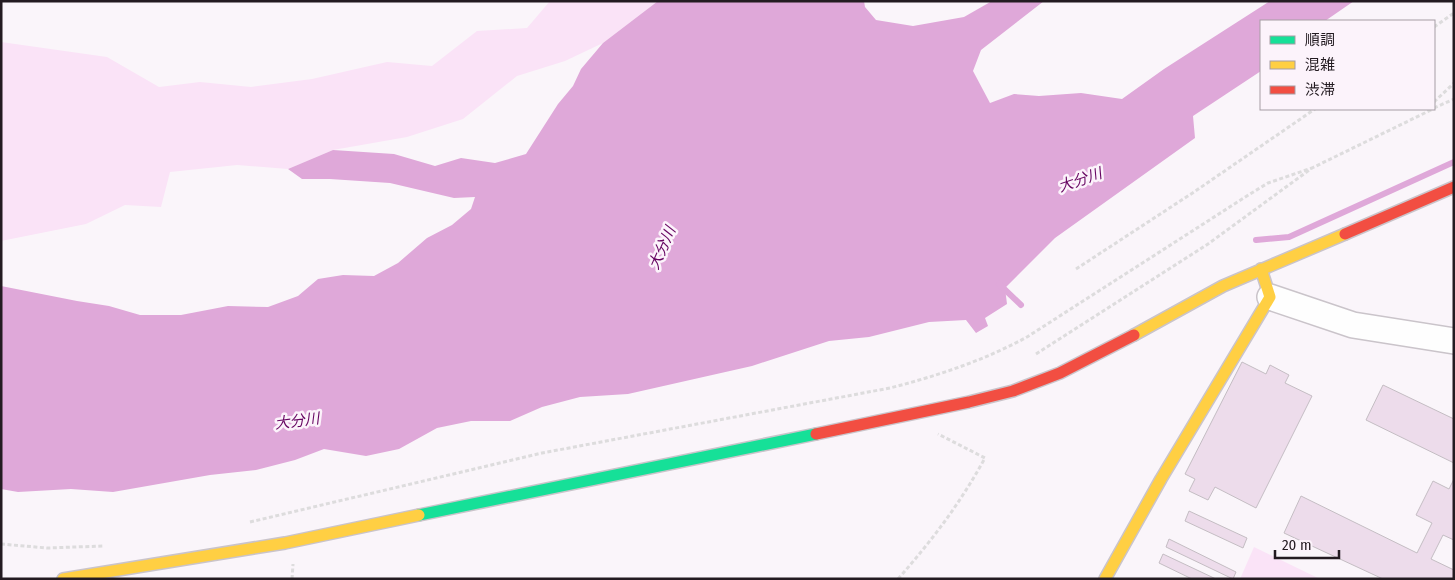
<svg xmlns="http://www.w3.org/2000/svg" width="1455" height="580" font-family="'Fira Sans Condensed','Noto Sans JP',sans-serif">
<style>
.green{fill:#fae3f7}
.water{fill:#dfa8d9}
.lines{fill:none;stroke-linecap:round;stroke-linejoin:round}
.stream{stroke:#dfa8d9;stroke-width:6}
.building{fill:#eddceb;stroke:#c4bdc3}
.street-casing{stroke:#cac4ca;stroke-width:28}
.fast-casing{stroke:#cac4ca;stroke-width:14}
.slow-casing{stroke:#cac4ca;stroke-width:14}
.jam-casing{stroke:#cac4ca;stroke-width:14}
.path{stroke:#dddcdd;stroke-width:3;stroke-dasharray:4 2.5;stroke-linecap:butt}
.street{stroke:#fefefe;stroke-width:25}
.fast{stroke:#16e098;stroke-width:11}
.slow{stroke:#ffcf43;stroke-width:11}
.jam{stroke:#f24e42;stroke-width:11}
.labels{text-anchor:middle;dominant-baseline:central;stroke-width:5;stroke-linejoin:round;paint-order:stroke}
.water-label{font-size:15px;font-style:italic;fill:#660461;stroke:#fcf3fb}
</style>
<rect width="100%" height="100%" fill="#faf5fa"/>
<path class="green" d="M550 1H658L603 43 565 61 517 76 463 119 407 137 333 150 288 169 237 165 170 172 161 207 125 205 86 224 1 241V42L107 57 159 87 200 82 251 87 312 79 387 62 432 66 477 31 527 28Z
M1254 547 1320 579H1240Z"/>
<path class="water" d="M658 1H864L865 7 876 20 913 26 964 17 992 1H1044L981 50 973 71 990 103 1014 94 1039 96 1081 93 1122 99 1164 69 1270 1H1354L1325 21H1261V71L1193 116 1195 138 1055 238 1005 288 1007 304 985 318 988 326 976 333 966 320 929 322 869 337 829 341 752 366 628 394 580 397 542 407 510 421H471L437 428 399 449 366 456 324 449 295 460 256 470 210 475 113 492 71 489 18 492 1 489V286L77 301 109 306 140 315H181L228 306 268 307 298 296 318 279 343 275 374 276 398 263 427 238 452 225 471 209 475 197 454 198 390 183 330 179H302L288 169 333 150 394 154 435 166 461 158 495 163 526 154 558 104 573 86 581 69 603 43Z"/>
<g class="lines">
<path class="stream" d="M1256 240 1289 237 1454 162
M999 284 1021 305"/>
</g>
<path class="building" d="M1242 362 1266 374 1270 365 1289 375 1285 383 1312 396 1256 508 1215 487 1208 500 1189 491 1195 479 1185 474Z
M1383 385 1454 419V463L1366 420Z
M1454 479V540L1443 535 1431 559 1454 570V579H1383L1284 533 1301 496 1417 553 1432 523 1416 515 1433 481 1449 489Z
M1189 511 1247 538 1243 548 1185 521Z
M1169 539 1236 572 1233 579 1166 547Z
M1163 554 1216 579H1192L1159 563Z"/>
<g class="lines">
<g class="street-casing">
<path id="street" d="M1270 297 1353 325 1454 341"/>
</g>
<g class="fast-casing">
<path id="fast" d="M419 515 816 434"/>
</g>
<g class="slow-casing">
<path id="slow" d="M1134 335 1223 286 1345 234
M63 579 285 543 419 515
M1105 579 1161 479 1270 297 1261 269"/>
</g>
<g class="jam-casing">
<path id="jam" d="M1345 234 1454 187
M816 434 969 402 1013 391 1060 373 1134 335"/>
</g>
<path class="path" d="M1434 27 1454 13
M1434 102 1454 83
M1434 108 1454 99
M1076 269 1194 192 1315 109
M1036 354 1208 244 1312 168 1433 109
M250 522 542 453 890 388C937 376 985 360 1027 337L1250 194 1268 183 1312 168
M1 544 47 548 103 546
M292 579 293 564
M898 579C933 539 959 505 985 458L938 434"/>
<use href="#street" class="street"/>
<use href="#fast" class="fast"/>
<use href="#slow" class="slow"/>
<use href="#jam" class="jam"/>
</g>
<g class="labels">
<g class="water-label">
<text transform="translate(1080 180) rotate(-19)">大分川</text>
<text transform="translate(662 248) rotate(-66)">大分川</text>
<text transform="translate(297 421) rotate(-7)">大分川</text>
</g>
</g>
<rect width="1455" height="580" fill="none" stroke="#231b21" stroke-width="5"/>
<rect x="1260" y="20" width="175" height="90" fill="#fcf3fb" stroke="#a59da4"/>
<rect x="1270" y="36" width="25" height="8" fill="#16e098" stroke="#a59da4"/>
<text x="1305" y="45" font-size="15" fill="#231b21">順調</text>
<rect x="1270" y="61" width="25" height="8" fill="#ffcf43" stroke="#a59da4"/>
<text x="1305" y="70" font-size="15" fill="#231b21">混雑</text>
<rect x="1270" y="86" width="25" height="8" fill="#f24e42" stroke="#a59da4"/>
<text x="1305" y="95" font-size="15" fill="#231b21">渋滞</text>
<path d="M1275 550v8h64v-8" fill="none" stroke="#231b21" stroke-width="2.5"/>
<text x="1282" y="550" font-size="15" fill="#231b21" stroke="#fcf3fb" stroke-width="4" paint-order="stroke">20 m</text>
</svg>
